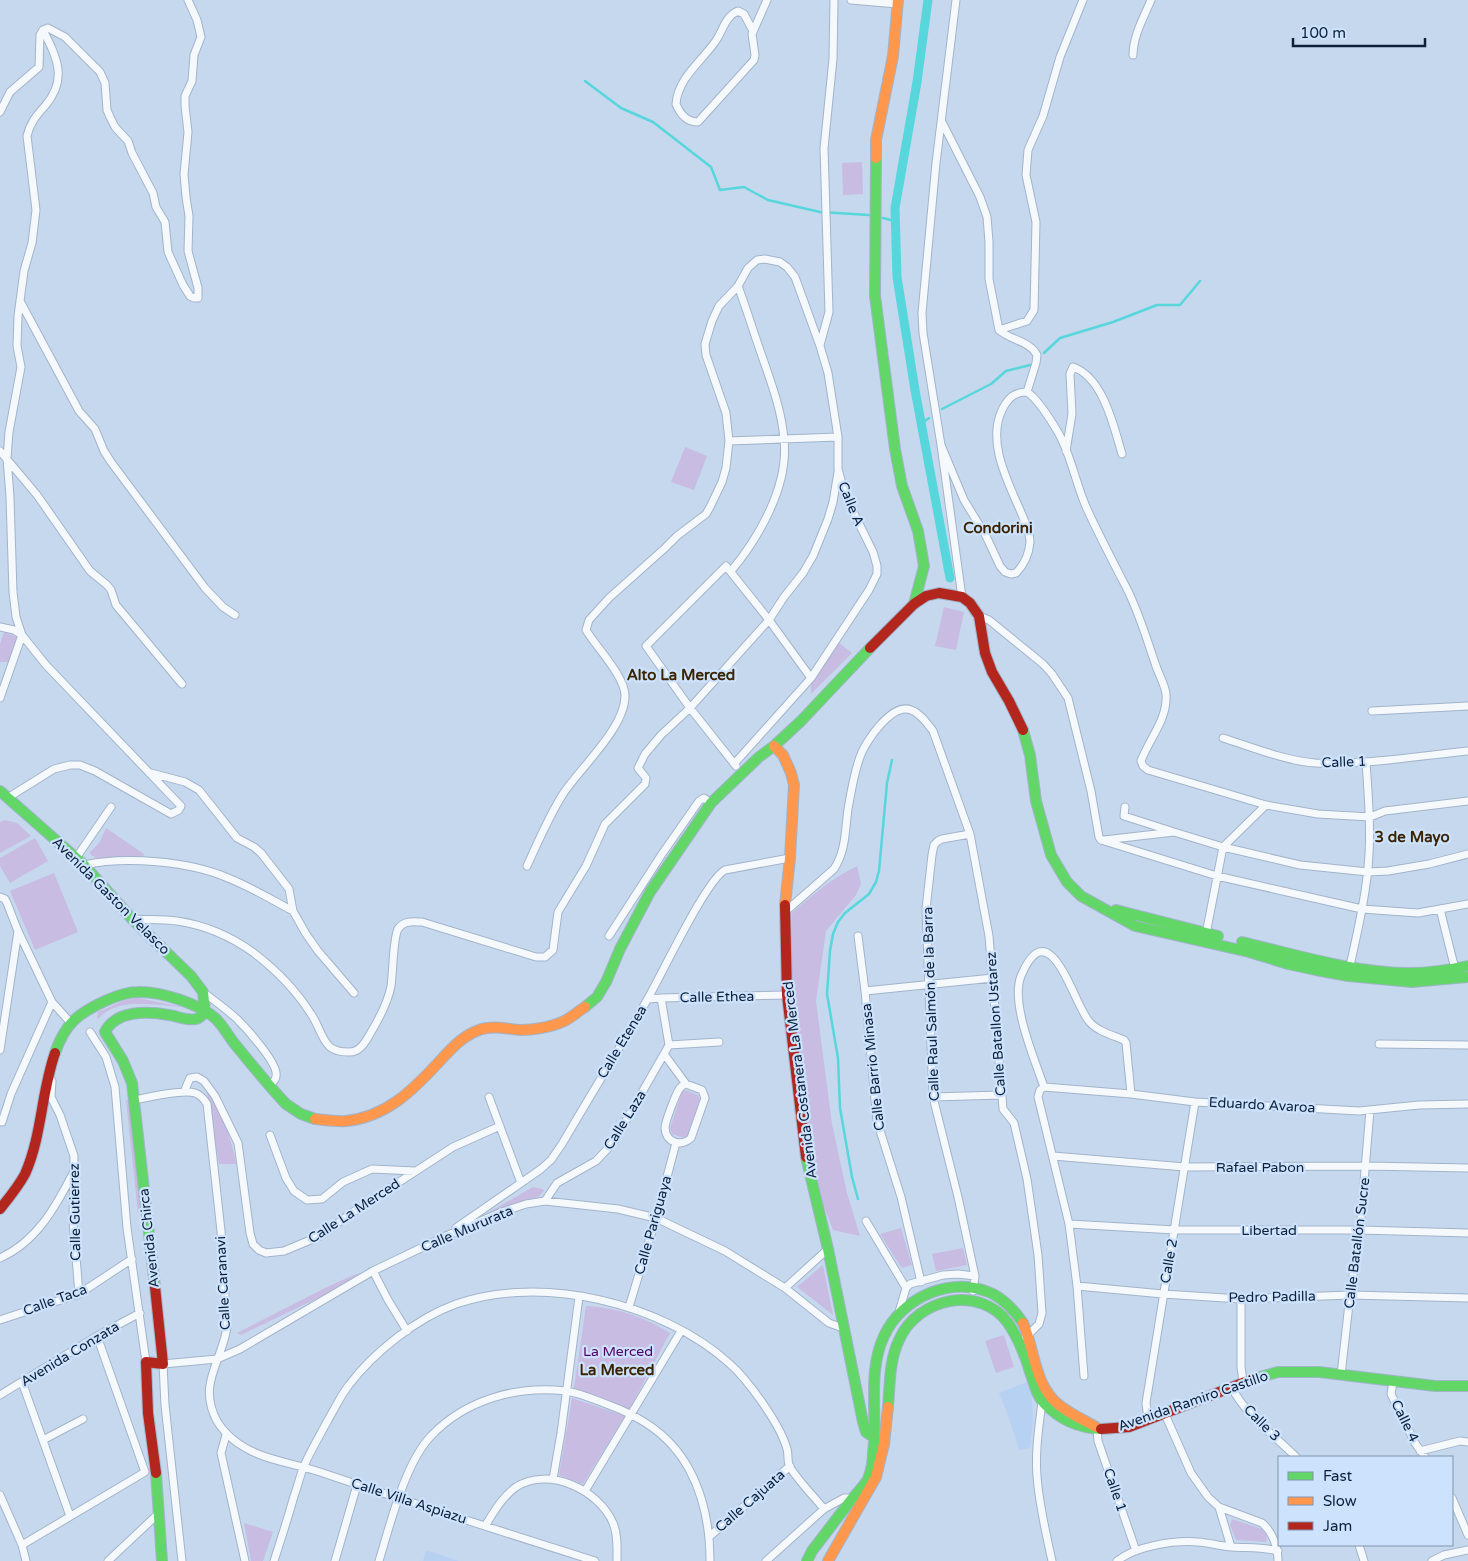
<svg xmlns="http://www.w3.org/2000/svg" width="1468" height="1561" font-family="'Varela Round',sans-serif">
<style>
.built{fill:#b7d1f3}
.green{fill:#c8bce3}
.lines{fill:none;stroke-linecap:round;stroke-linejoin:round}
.stream{stroke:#57d6dc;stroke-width:2.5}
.canal{stroke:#57d6dc;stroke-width:9}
.street-casing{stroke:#a2b4ca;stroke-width:9}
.fast-casing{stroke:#a2b4ca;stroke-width:12}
.slow-casing{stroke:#a2b4ca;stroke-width:12}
.jam-casing{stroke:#a2b4ca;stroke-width:12}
.street{stroke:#f6f9fc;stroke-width:7}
.fast{stroke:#63d668;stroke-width:10}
.slow{stroke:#ff974d;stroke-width:10}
.jam{stroke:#b3261e;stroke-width:10}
.labels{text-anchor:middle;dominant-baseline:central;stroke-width:4.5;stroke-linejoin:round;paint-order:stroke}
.street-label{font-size:14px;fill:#0c2139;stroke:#cde2fd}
.park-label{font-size:14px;fill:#4e0068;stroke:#cde2fd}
.neighbourhood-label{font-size:15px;font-weight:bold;fill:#3b2500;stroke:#cde2fd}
</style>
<rect width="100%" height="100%" fill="#c6d8ee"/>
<path class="built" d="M1027 1382 1032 1394 1033 1422 1030 1448 1019 1450 1009 1418 999 1393Z
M426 1550 459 1561H423Z"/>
<path class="green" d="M862 162 863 194 843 195 842 163Z
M685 447 707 456 694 490 671 482Z
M944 607 964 612 956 650 935 646Z
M4 632 17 637 9 662H0V644Z
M839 643 852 653 811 694V684Z
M5 820 17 823 31 836 0 853V822Z
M106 828 144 854 143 858H96L91 855 90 852 99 843Z
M35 838 48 861 10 883 0 866V858Z
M857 866 861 884 856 895 826 931 816 1001 832 1124 847 1193 860 1236 833 1230 816 1186 808 1135 791 1000 792 913C812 895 832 878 857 866Z
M54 873 78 932 35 950 10 891Z
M138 998 182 1007C154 1005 117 996 97 1020L98 1012 125 1000Z
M685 1090 698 1095 700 1099 688 1134 684 1138 672 1134 670 1128 682 1092Z
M207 1092C221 1108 233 1143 236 1164H219Z
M126 1100H130L141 1213H138Z
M533 1187 543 1189 544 1191 538 1197 504 1207 478 1220 482 1216Z
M901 1228 912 1265 902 1268 899 1264 880 1234Z
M416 1245 418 1247 341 1287 241 1335 237 1333 325 1288 349 1277 366 1271Z
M963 1248 967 1265 936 1271 932 1254Z
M823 1265 833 1315 797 1287Z
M586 1306C616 1307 645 1317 670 1333L629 1410 574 1388Z
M1004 1335 1014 1367 996 1373 985 1341Z
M572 1398 625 1416 583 1484 559 1475Z
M1232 1519 1262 1529 1267 1536 1266 1542 1236 1540 1230 1525Z
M244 1523 273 1532 263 1561H251Z"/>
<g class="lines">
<path class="stream" d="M585 81 621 108 653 122 711 167 720 190 744 187 768 200 820 212 869 215
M883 218 895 221
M1044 353 1060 338 1113 322 1157 305H1180L1200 281
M942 409 991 384 1006 371 1030 365
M921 424 929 418
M858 1199 852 1177 840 1108 838 1058 827 994 830 951 833 934 838 922 845 913 869 894 876 882 879 871 887 783 892 760"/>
<path class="canal" d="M928 0 917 82 895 208 897 277 915 390 950 578"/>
<g class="street-casing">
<path id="street" d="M851 0 897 4
M956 0 936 163 922 313 923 333 941 445 962 597
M753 31 744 14 738 11C725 16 723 31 715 42 701 62 678 78 676 104 680 114 687 122 698 122L754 60 755 55 752 34 767 0
M1133 55C1133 36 1144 17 1151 0
M0 112 10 92 39 67 40 35 43 30 48 28 65 37 100 72 105 83 107 110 110 117 115 127 128 141 132 153 153 193 156 207 165 222 168 252 183 285 190 296 194 298H198V288L188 251 189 216 186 197 184 174 188 132 185 106V96L192 81 194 55 201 37 197 20 188 0
M942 122 980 197 987 217 989 242V279L999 330C1010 340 1030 341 1037 355L1036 363 1027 392
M20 301 79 411 95 429 104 451 111 462 205 588 223 607 235 615
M999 330 1027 321 1034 310 1036 222 1026 175 1028 150 1043 116 1060 57 1083 0
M820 345 829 312 824 148 833 59 834 0
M729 441 838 437
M941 445 964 500 986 536 1000 566 1005 572 1011 574 1016 573C1024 565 1029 554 1030 542 1030 531 1024 520 1020 510 1007 480 986 440 1003 408 1009 397 1015 392 1027 392 1038 399 1052 422 1059 434 1072 458 1076 485 1087 509 1099 535 1113 562 1126 587 1139 612 1147 640 1156 666 1159 675 1165 685 1166 694 1168 719 1149 739 1141 761L1143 766 1148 770 1266 805 1318 814 1370 817 1385 811 1468 801
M0 451 37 495 90 571 107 585 111 590 116 605 182 684
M1066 451 1072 414 1070 374 1073 367C1103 377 1114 427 1122 454
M731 571C759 538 789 485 784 440 782 412 772 385 763 359 754 334 747 310 738 286
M979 616 989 620 1043 664 1052 674 1068 698 1091 791 1099 837 1101 840
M0 627 14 630 22 635 46 665 181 806 179 810 171 814 95 771 80 765H70L54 769 9 797
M0 698 22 635 16 617 13 592 10 497 7 458 9 432 21 367 17 346 18 316 24 271 32 243 36 210 27 136C30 123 36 116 45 106 68 79 57 58 43 30
M1372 711 1468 706
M1223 738C1252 747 1286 761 1315 763 1366 765 1418 756 1468 751
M736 766 690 708 646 646 726 566 769 620 811 678
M151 773 185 782 199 790 237 838 254 847 261 853 289 889 293 911 306 934 318 951 354 993
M1125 807 1124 816 1171 831
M970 834 942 839 938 841 934 845 932 855 926 909 933 1097 958 1197 975 1276 973 1291
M1101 840 1217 876 1362 909 1418 913 1468 904
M1104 840 1174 832 1223 847 1300 865 1368 872 1388 871 1429 864 1468 854
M76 858 111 807
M84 865C125 856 189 861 228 878 251 887 272 900 293 911
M527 866C538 842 549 816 563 794 580 768 626 727 625 695 624 675 596 647 586 630L589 620 609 598 665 548 677 536 706 514 710 507 722 482 726 468 729 441 726 413 706 355 705 344 712 321 719 306 738 286 748 268 757 260 765 259 780 262 787 267 795 277 820 346 828 373 838 437V469L845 495 873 552 877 566V574L869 590 811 678 734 764
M0 897 5 899 7 903 18 931 52 1002 70 1022
M1440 909 1455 969
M786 911 834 869C846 851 845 830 848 809 851 792 854 773 860 757 865 742 892 702 911 710 920 713 927 723 933 731L970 834 989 936 1003 1109 1014 1123 1027 1179 1038 1255 1042 1313 1039 1324 1026 1337
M132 919C147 920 162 919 177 921 204 925 232 937 254 953 276 970 296 990 311 1014 318 1023 321 1039 330 1047 335 1051 342 1052 348 1052 359 1053 365 1043 370 1034 379 1019 388 1003 391 986 393 973 393 938 398 929 404 920 413 922 422 922L536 957H545L553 950 558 912 586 866 605 824 645 784 646 778 638 768 645 754 661 735 690 708 769 620 784 597 803 573 813 556 828 519 833 502 838 472
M1206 934 1223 847 1266 805
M609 936 662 854 699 801 704 798 711 803
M858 936 865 991 877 1121 901 1197 921 1282
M1350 966C1358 929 1367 892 1369 854 1371 823 1368 792 1366 762
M865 991 993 978
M203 992C215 1001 226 1009 237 1019 246 1028 279 1064 276 1076 276 1081 272 1083 269 1085
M648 999 661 998 787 995
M90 1032 106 1057 115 1087 127 1228 146 1362
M1379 1044 1468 1045
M669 1045 719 1042
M0 1050 18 931
M664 1054 686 1084 702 1090 705 1098 691 1138C681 1147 666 1143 665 1128 665 1122 676 1093 680 1088 682 1085 683 1085 686 1084
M52 1081 51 1097 60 1115 74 1156 73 1220 79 1294
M1044 1087C1035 1060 1010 1003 1021 976 1049 909 1072 999 1088 1020 1096 1031 1112 1035 1124 1040L1126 1043 1131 1094
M184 1092 190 1078 197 1077 204 1081 215 1096 238 1143 250 1233 253 1244 259 1250 266 1253 284 1251 320 1236 350 1214 453 1147 500 1126
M489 1097 521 1183
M933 1097 1001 1095
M135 1100C149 1097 183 1089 195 1093 201 1095 204 1099 207 1104L221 1231 227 1327C222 1362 197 1384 217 1421 226 1436 241 1447 258 1454 277 1462 300 1465 320 1472 411 1503 503 1532 595 1561
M2 1122 11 1094 52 1002
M270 1135 286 1178 294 1191 307 1200 322 1199 343 1182 372 1169 415 1171
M1053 1156 1185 1167 1366 1166 1468 1168
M545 1201 557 1183 596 1161 613 1143 664 1054 669 1045 661 998
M866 1221 906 1288
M1069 1224 1175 1230H1360L1468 1233
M456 1228 541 1169 551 1160 562 1144C590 1096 620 1048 647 1000 661 976 706 880 725 870L790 858
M0 1258C36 1242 55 1208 72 1175
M373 1271 388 1300 407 1331
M1077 1286 1163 1294 1241 1299 1350 1295 1468 1298
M785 1288 828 1249
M1241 1299V1367L1243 1381
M629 1307 656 1218 676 1143
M899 1312 906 1288 910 1284 943 1275 958 1274 975 1276
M0 1320 79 1294 132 1259
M1341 1375 1350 1295 1360 1230 1370 1110
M1084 1376 1077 1286 1069 1224 1038 1097 1040 1090 1044 1087 1131 1094 1195 1102 1359 1111 1419 1105 1468 1104
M22 1382 70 1516
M1393 1382 1391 1394 1415 1443 1425 1457
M1231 1386C1245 1415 1274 1435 1296 1457
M0 1395 97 1336 140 1313
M1042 1402C1039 1426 1035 1451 1037 1476 1039 1505 1046 1533 1052 1561
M1164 1412 1191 1473 1208 1497 1219 1507 1231 1547
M1148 1420 1146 1403 1195 1102
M1097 1429 1098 1441 1136 1551
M226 1435 221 1453 245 1561
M43 1440 83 1419
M1420 1451 1460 1441 1468 1442
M553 1479 561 1433 579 1297
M585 1491 681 1331
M0 1495 22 1545 26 1561
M1452 1498 1468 1535
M1219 1507 1262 1523C1273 1532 1278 1548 1278 1561
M485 1526C494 1512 502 1497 516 1487 549 1466 599 1490 613 1523 618 1534 617 1549 617 1561
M710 1536 790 1466
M22 1545 145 1472 97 1336
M1359 1545 1364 1561
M108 1561 158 1514
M182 1561 165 1405 163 1364 217 1359 240 1349 373 1271 446 1236 502 1212 526 1204 545 1201 618 1209 656 1218 725 1251 785 1288 829 1323 843 1328
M274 1561C281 1539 288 1518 294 1496 298 1486 300 1475 304 1466 311 1450 320 1435 328 1420 335 1408 341 1395 349 1385 374 1352 417 1318 456 1304 542 1274 663 1303 730 1364 748 1380 779 1423 786 1446 789 1452 787 1459 789 1465 793 1475 817 1500 824 1509
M335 1561 357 1485
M379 1561C390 1525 405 1463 431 1436 465 1400 517 1385 566 1391 580 1393 595 1400 609 1405 633 1414 655 1426 672 1445 700 1476 710 1520 710 1561
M766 1561 824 1509 844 1498H852
M1117 1561C1136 1546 1174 1540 1198 1542 1209 1543 1221 1546 1232 1547 1248 1548 1263 1547 1278 1551
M1432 1561 1444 1555 1468 1550"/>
</g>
<g class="fast-casing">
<path id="fast" d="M876 158 875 296 895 449 902 486 918 531 924 566 914 604
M1023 730 1030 755 1036 801 1051 855 1067 882 1081 896 1135 926 1249 952 1288 964 1316 970 1348 976 1412 982 1468 977
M0 791 84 865 132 919 191 976 203 992 205 1012C202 1015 200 1018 196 1019 187 1021 177 1016 169 1015 147 1011 116 1010 105 1032L123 1061 132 1083 155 1287
M1116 910 1218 936
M1242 942C1297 955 1354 973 1411 973 1430 973 1449 970 1468 966
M585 1007 597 997 606 982 620 949 650 892 711 803 759 757 774 746 801 721 870 648
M55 1053C65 1024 77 1014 105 1001 116 996 126 992 138 992 160 991 200 1004 216 1019 223 1026 228 1035 234 1043 251 1064 268 1085 286 1104L301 1114 315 1119
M806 1157 828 1249 863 1422 866 1432 875 1438
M1253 1379 1278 1372H1319L1435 1386H1468
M888 1407C890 1385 889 1361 899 1340 917 1298 980 1284 1008 1323 1019 1339 1026 1358 1031 1375 1035 1385 1036 1395 1044 1403 1059 1419 1079 1428 1101 1429
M156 1473 162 1561
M807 1561 812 1551C825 1534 838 1517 851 1500 857 1493 864 1486 868 1479 871 1471 873 1461 873 1453 878 1415 867 1372 884 1336 902 1297 953 1274 993 1294 1006 1301 1015 1311 1023 1323"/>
</g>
<g class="slow-casing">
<path id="slow" d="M876 158V140L893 56 898 0
M774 746 783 755 791 773 794 785 790 858 785 905
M315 1119C325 1120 336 1122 346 1121 386 1117 412 1091 438 1063 450 1050 462 1036 479 1030 492 1025 507 1029 521 1030 533 1030 551 1027 562 1022 570 1019 577 1012 585 1007
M1023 1323C1035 1350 1034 1385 1059 1405 1070 1414 1084 1420 1096 1427
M828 1561 876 1477 884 1444 888 1407"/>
</g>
<g class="jam-casing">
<path id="jam" d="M870 648 914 604 926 596 939 593 962 597 970 603 979 616 985 653 992 672 1009 701 1023 730
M785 905 787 995 806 1157
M0 1209C9 1198 18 1187 25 1174 42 1136 41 1093 55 1053
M155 1287 163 1364 146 1362 148 1413 156 1473
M1101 1429 1129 1427 1253 1379"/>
</g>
<use href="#street" class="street"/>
<use href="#fast" class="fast"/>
<use href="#slow" class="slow"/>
<use href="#jam" class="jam"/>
</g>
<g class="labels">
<g class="street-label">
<text transform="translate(851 504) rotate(68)">Calle A</text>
<text transform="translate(1344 762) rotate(-2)">Calle 1</text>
<text transform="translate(111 896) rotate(45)">Avenida Gaston Velasco</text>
<text transform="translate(717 997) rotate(-1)">Calle Ethea</text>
<text transform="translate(931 1004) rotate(-92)">Calle Raul Salmón de la Barra</text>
<text transform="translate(996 1024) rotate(-94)">Calle Batallon Ustarez</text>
<text transform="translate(622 1042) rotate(-59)">Calle Etenea</text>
<text transform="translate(873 1067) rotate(-96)">Calle Barrio Minasa</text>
<text transform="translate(800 1080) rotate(-97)">Avenida Costanera La Merced</text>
<text transform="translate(1262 1105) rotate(3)">Eduardo Avaroa</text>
<text transform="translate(625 1120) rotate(-58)">Calle Laza</text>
<text x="1260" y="1167">Rafael Pabon</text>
<text transform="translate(354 1211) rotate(-33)">Calle La Merced</text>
<text transform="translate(75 1212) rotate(-91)">Calle Gutierrez</text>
<text transform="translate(653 1225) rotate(-74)">Calle Pariguaya</text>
<text transform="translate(467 1229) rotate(-23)">Calle Mururata</text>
<text x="1269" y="1230">Libertad</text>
<text transform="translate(149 1238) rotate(-96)">Avenida Chirca</text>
<text transform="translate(1357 1243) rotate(-83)">Calle Batallón Sucre</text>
<text transform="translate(1169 1261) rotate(-80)">Calle 2</text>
<text transform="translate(223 1283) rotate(-93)">Calle Caranavi</text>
<text transform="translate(1272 1297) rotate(-1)">Pedro Padilla</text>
<text transform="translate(55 1300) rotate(-20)">Calle Taca</text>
<text transform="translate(70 1354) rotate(-31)">Avenida Conzata</text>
<text transform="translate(1193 1401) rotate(-19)">Avenida Ramiro Castillo</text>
<text transform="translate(1405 1421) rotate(64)">Calle 4</text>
<text transform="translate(1262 1423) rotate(45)">Calle 3</text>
<text transform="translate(1115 1490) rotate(71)">Calle 1</text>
<text transform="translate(409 1501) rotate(18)">Calle Villa Aspiazu</text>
<text transform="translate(750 1501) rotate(-41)">Calle Cajuata</text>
</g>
<g class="park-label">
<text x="618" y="1351">La Merced</text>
</g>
<g class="neighbourhood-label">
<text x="998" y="528">Condorini</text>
<text x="681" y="675">Alto La Merced</text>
<text x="1412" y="837">3 de Mayo</text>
<text x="617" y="1370">La Merced</text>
</g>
</g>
<rect x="1278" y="1456" width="175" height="90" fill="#cde2fd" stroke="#8095af"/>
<rect x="1288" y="1472" width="25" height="8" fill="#63d668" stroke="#8095af"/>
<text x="1323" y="1481" font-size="15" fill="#0c2139">Fast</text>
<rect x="1288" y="1497" width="25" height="8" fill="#ff974d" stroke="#8095af"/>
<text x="1323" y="1506" font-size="15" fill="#0c2139">Slow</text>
<rect x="1288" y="1522" width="25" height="8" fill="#b3261e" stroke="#8095af"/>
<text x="1323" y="1531" font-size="15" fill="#0c2139">Jam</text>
<path d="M1293 38v8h132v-8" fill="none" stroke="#0c2139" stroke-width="2.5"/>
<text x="1300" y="38" font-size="15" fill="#0c2139" stroke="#cde2fd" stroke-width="4" paint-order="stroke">100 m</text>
</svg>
